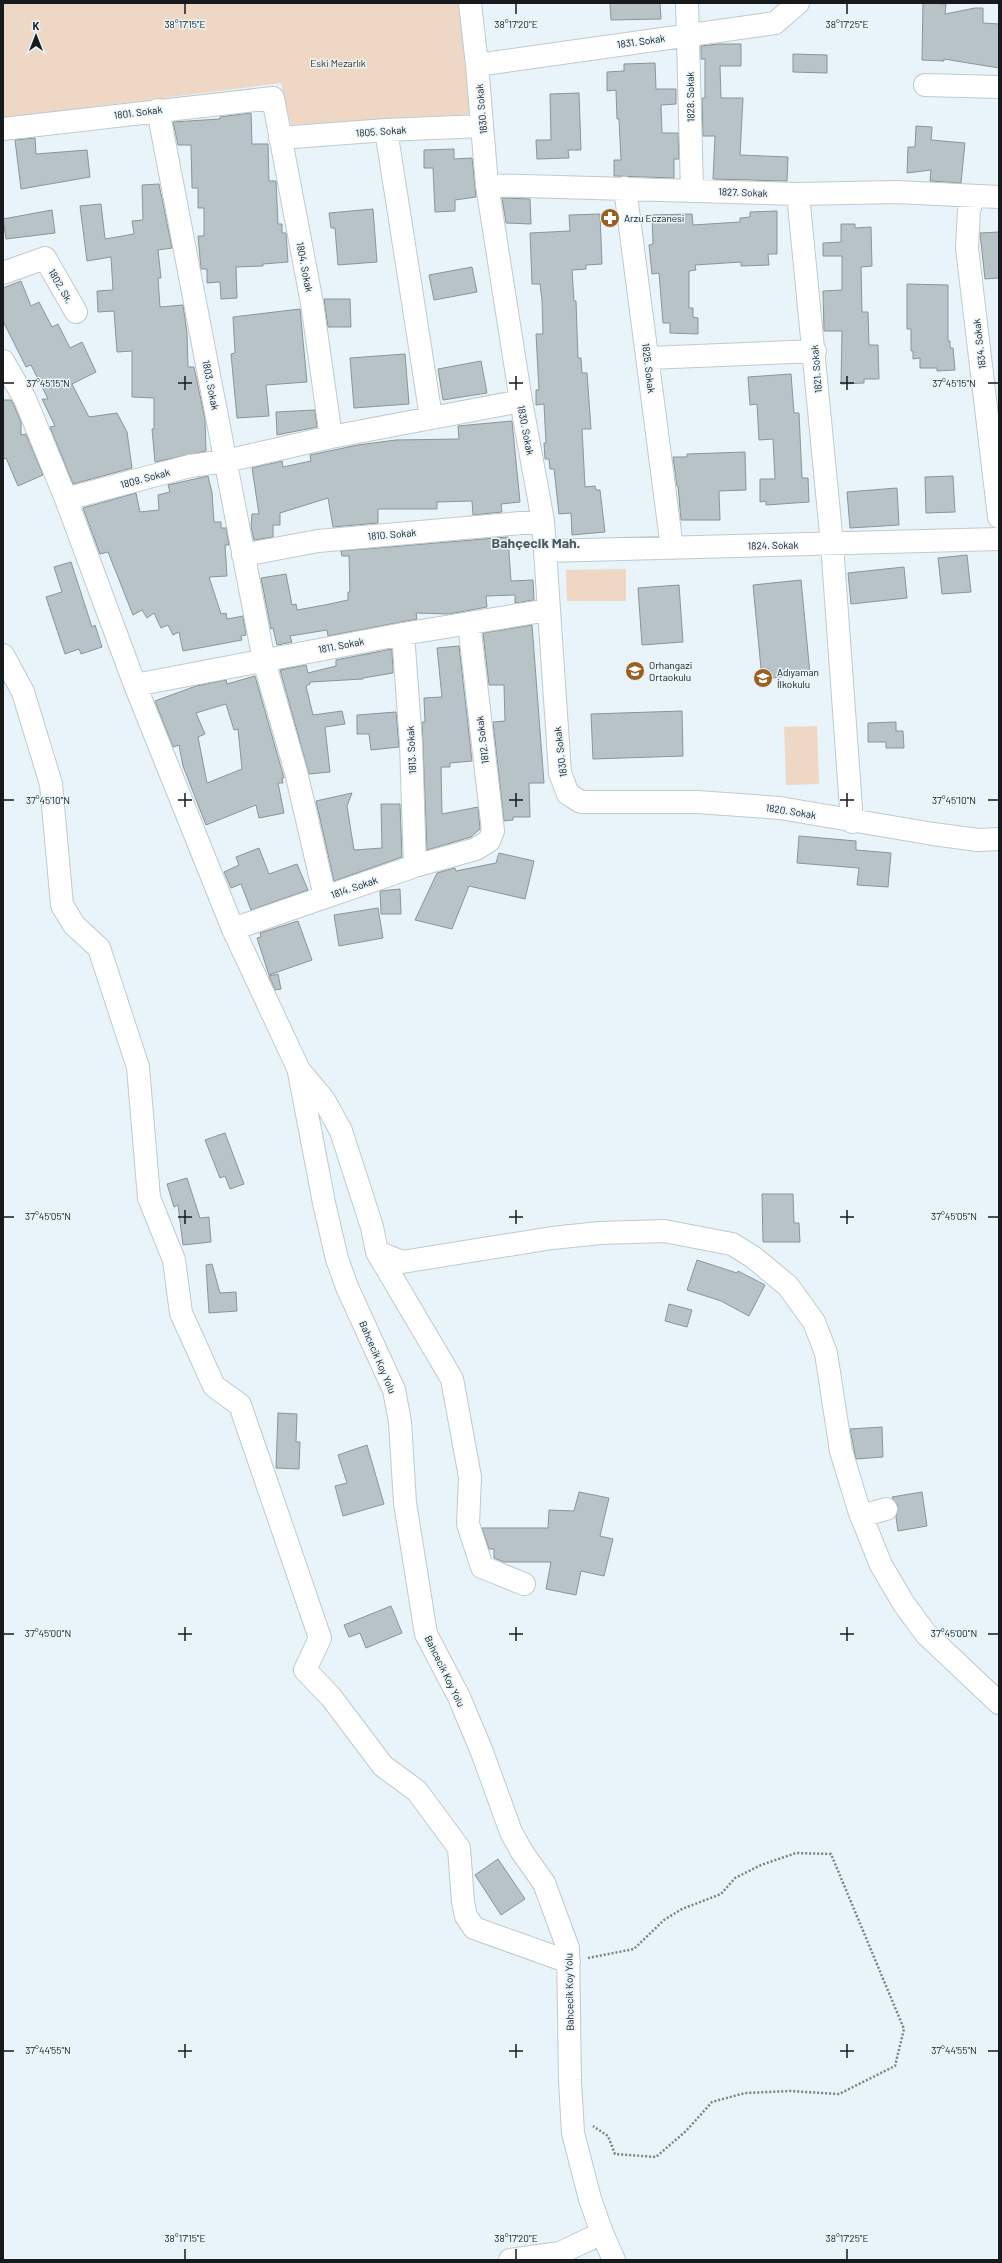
<svg xmlns="http://www.w3.org/2000/svg" width="1002" height="2263" font-family="Barlow,sans-serif">
<style>
.green{fill:#eed8c5}
.building{fill:#b8c3c8;stroke:#8a9499;fill-rule:evenodd}
.lines{fill:none;stroke-linecap:round;stroke-linejoin:round}
.minor-casing{stroke:#bfcacf;stroke-width:24}
.path{stroke:#7b8386;stroke-width:2.5;stroke-dasharray:2 2;stroke-linecap:butt}
.minor{stroke:#fff;stroke-width:22}
.ticks{fill:none;stroke:#161a1c;stroke-width:1.5}
.labels{text-anchor:middle;dominant-baseline:central;stroke-width:3;stroke-linejoin:round;paint-order:stroke}
.street-label{font-size:10px;fill:#161a1c;stroke:#e8f4f9}
.park-label{font-size:10px;fill:#462807;stroke:#e8f4f9}
.poi-label{font-size:10px;fill:#161a1c;stroke:#e8f4f9;text-anchor:start}
.district-label{font-size:14px;font-weight:bold;fill:#4e575c;stroke:#e8f4f9}
.ticks-label{font-size:10px;text-anchor:middle;fill:#161a1c;stroke:#e8f4f9;stroke-width:3;stroke-linejoin:round;paint-order:stroke}
</style>
<rect width="100%" height="100%" fill="#e8f4f9"/>
<path class="green" d="M3 3H460L475 114 291 125 281 83 3 118Z
M626 569V601H567L566 570Z
M817 726 819 784 786 785 784 727Z"/>
<path class="building" d="M610 3H660L661 19 611 20Z
M923 3 946 4 945 14 975 8H983V23L999 24V68L944 59V61L922 60Z
M719 44H741V66H720L721 98H743L740 155 788 157 787 181 713 179 715 136H703L702 98H705V59H701V46Z
M793 54 827 55V73L793 72Z
M655 63 656 89H676V104L661 105 662 133H678L679 159H674V178L614 176V160H621L619 119H617L616 90 607 91V72L624 71V64Z
M579 93 581 150H568L569 158 537 159 536 140H551L550 94Z
M251 113 252 144H268L269 181H276L278 224H282V233H286L288 262 263 264V266L236 267 237 298 221 299 220 282 207 283V269H201L198 236H204V208H198V188H192L191 145H178L173 122 220 119V117Z
M916 126 932 127 931 140 965 143 961 183 930 181 931 170 907 173 908 147H915Z
M35 138 36 154 87 150 90 177 21 189 15 140Z
M454 149V159L472 158 476 197 455 200V211L435 212 433 168H424V150Z
M159 184 172 248 158 250 161 278H158L160 307 183 305 187 333 188 367H194L205 419 206 451 155 462 152 429H154V398L132 397V351L117 352 114 311 98 312 97 291 113 290 111 257 87 261 80 206 101 204 105 239 134 234 132 221 143 220 142 185Z
M502 198 530 199 531 224 506 223Z
M373 209 377 262 338 265 335 228H331L329 213Z
M52 210 55 233 6 239 3 219Z
M777 211V254H768L769 265 741 266V262L695 265 696 270 689 271V308H693V317L698 318V334L670 333V323H663L659 273 652 274 649 245 653 244 652 215 692 214 693 225 740 222V218L750 217V212Z
M600 214 602 264 586 265V269L572 270 574 301H576L578 358H581L582 373H587L591 429H582L585 487 595 486 596 490H600L605 532 572 535 571 513 559 514 554 469H550L549 459H545L544 443H546L544 404 536 405V390H539L536 334H543L542 300 540 284H532L530 233 570 231 569 215Z
M841 224H855V228L871 227 872 266 861 267 862 312H868L869 345H878L879 379H864V383L841 384 842 331H824L823 291 842 290V256H823V243L841 242Z
M999 232V278L985 279 980 233Z
M472 267 477 292 434 300 429 275Z
M21 281 31 306 39 302 52 327 58 324 70 348 82 342 96 372 72 384 89 417 117 413 127 432 132 468 73 484 50 427 55 426 42 399H48L31 365 26 367 3 321V288Z
M907 284 948 285V341H950V348H953L955 370 937 371V368H920V358L913 359V351H911V329H907Z
M324 299H350L351 327H328Z
M300 309 307 382 266 385 269 416 237 418 231 354 235 353 233 317Z
M405 354 409 404 354 408 350 358Z
M481 361 487 393 443 400 438 369Z
M791 374 794 413H799L802 478H808L809 502 766 505V501L760 502V479H775L773 439 759 440 757 404 750 405 748 377Z
M3 400H11L14 405 21 422V435L26 434 43 475 18 486 6 458 3 459Z
M315 410 317 427 277 435 276 412Z
M512 421 520 502 501 504 502 512 473 515 472 501 437 502V509H378V523L333 527 328 498 280 513V525H273V537L254 540 251 526 252 514H259L252 468 282 461 283 467 311 461 310 455 358 445 396 440 459 439 458 426Z
M745 452 746 490 719 491 720 520H681L678 486H677L673 457H687V454Z
M208 476 212 493 214 522H221V528H226L229 545H225L227 576 209 577 221 614 226 613 227 619 243 616 246 635 241 636 242 640 183 651 179 632 173 635 168 625 161 628 154 613 147 618 142 610 133 615 108 552 100 554 83 508 136 493 140 512 159 510 158 495 170 492 168 485Z
M953 476 955 512 926 513 925 477Z
M897 488 899 525 850 528 847 492Z
M508 537 511 581 533 580 534 600 515 603V595L486 596 487 607 449 614 416 613 417 619 328 636 327 630 290 636 292 642 277 645 273 628 271 629 261 578 286 574 292 605 296 604 297 610 325 605 348 600V592H350L349 556H342L341 551Z
M967 555 971 592 942 594 938 558Z
M71 562 92 627 95 625 102 647 81 654 79 649 65 654 46 597 62 592 54 567Z
M904 567 907 598 851 604 848 573Z
M801 580 810 674 762 679 753 585Z
M679 585 683 642 642 645 638 588Z
M532 625 544 783H529L530 817H513V820L504 821 493 722 505 721 504 685H489L483 633Z
M459 646 472 761 450 763V767H441L442 814 478 807 480 829 471 837 427 850 422 722H425L424 698 442 697 437 648Z
M392 649 393 673 363 678V679L310 682V684L306 686 313 715 342 711 345 724 325 727 330 772 309 774 280 670 306 665 308 673 336 666V660Z
M255 676 284 778H282L283 783H278L284 813 259 818 256 805 206 825 183 766 179 745 173 747 155 701 196 686 226 680 227 684ZM226 704 234 730 238 729 242 769 207 783 198 737 205 734 196 713Z
M682 711 683 756 593 759 591 714Z
M396 712 399 747 371 750 369 734H357V715Z
M896 722V731H903L904 748H886V742H868V723Z
M352 793 347 806 354 850 382 848 381 804H400L402 857 334 881 316 801Z
M799 836 856 841V850L891 853 888 887 857 885 859 868 797 863Z
M259 848 269 874 297 864 308 890 251 910 241 884 231 888 224 872 239 865 236 857Z
M499 853 534 861 525 899 469 886 452 929 415 920 437 873 455 868 456 871 496 863Z
M400 889 401 914H381L380 891Z
M378 908 383 938 339 946 334 915Z
M298 921 312 960 269 975 257 938 261 937 260 933Z
M278 974 281 989 275 990 269 976Z
M225 1133 244 1184 230 1189 225 1176 220 1178 205 1140Z
M187 1178 200 1218 209 1217 211 1242 183 1245 178 1205 174 1207 167 1184Z
M762 1194H793L794 1223H799L800 1242H763Z
M697 1260 737 1273 738 1271 765 1285 749 1316 721 1301 687 1290Z
M212 1264 220 1293 236 1292 237 1311 209 1313 206 1265Z
M669 1304 692 1310 687 1327 665 1321Z
M278 1413 297 1414 296 1442H300L299 1469 276 1468Z
M882 1427 883 1457 856 1459 850 1429Z
M367 1445 384 1504 343 1516 335 1486 347 1483 338 1455Z
M579 1492 609 1498 600 1536 613 1539 604 1576 581 1571 576 1595 546 1589 551 1562H504L494 1558V1549H489L482 1528H548L549 1510 574 1511Z
M922 1492 927 1526 898 1531 896 1517 898 1506 892 1497Z
M391 1606 402 1633 366 1648 360 1633 349 1637 344 1625Z
M498 1859 525 1899 501 1915 475 1875Z"/>
<g class="lines">
<g class="minor-casing">
<path id="minor" d="M470 3 477 65 487 185 521 401 543 521 560 773 568 794 581 802H697L780 808 933 834 978 840 999 839
M687 3 692 190
M477 65 775 23 798 3
M925 85 999 87
M158 110 264 661 296 772 325 897
M3 129 273 98 312 303 331 437
M386 130 431 417
M280 138 386 130 482 126
M487 185 798 194 896 192 999 197
M625 188 672 548
M798 194 832 544 852 822
M973 196 969 211 967 248 999 517
M3 273 45 258 76 312
M648 358 815 351
M3 361 25 399 66 499 135 685 233 929 299 1070 324 1100 341 1131 372 1227 377 1252 452 1379 470 1477 468 1524 482 1567 524 1584
M66 499 190 466 226 461 331 437 521 401
M546 551 999 539
M243 555 318 541 543 521
M403 634 411 743 415 866
M3 655 23 692 51 784 62 905 74 925 99 948 138 1067 149 1198 174 1260 181 1313 214 1386 240 1405 320 1638 305 1670 331 1697 383 1766 417 1791 459 1848 463 1902 466 1916 474 1928 569 1962
M135 685 403 634 548 610
M233 929 415 866 476 849 489 841 493 831 469 623
M299 1072 324 1203 337 1259 347 1287 394 1390 400 1422 405 1503 426 1634 459 1697 482 1752 511 1832 522 1852 544 1883 568 1948 570 2080 573 2133 590 2199 602 2233 614 2260
M377 1252 402 1262 552 1238 600 1233 664 1231 732 1244 753 1257 788 1286 814 1322 826 1353 841 1451 859 1510 881 1565 904 1604 926 1634 999 1703
M861 1516 886 1509
M510 2260 560 2253 602 2233"/>
</g>
<path class="path" d="M588 1958 634 1949 664 1920 682 1909 721 1894 735 1878 761 1865 796 1853 831 1854 904 2029 895 2066 839 2094 791 2091 745 2093 712 2102 686 2131 656 2157 615 2154 608 2136 593 2126"/>
<use href="#minor" class="minor"/>
</g>
<path class="ticks" d="M185 4V14M516 4V14M847 4V14M185 376V390M516 376V390M847 376V390M4 383H14M178 383H192M509 383H523M840 383H854M988 383H998M185 793V807M516 793V807M847 793V807M4 800H14M178 800H192M509 800H523M840 800H854M988 800H998M185 1210V1224M516 1210V1224M847 1210V1224M4 1217H14M178 1217H192M509 1217H523M840 1217H854M988 1217H998M185 1627V1641M516 1627V1641M847 1627V1641M4 1634H14M178 1634H192M509 1634H523M840 1634H854M988 1634H998M185 2044V2058M516 2044V2058M847 2044V2058M4 2051H14M178 2051H192M509 2051H523M840 2051H854M988 2051H998M185 2249V2259M516 2249V2259M847 2249V2259"/>
<defs>
<g id="pharmacy-disc" transform="scale(1)"><circle r="9.5" fill="#9b6020" stroke="#e8f4f9"/><path d="M-2-6h4v4h4v4h-4v4h-4v-4h-4v-4h4Z" fill="#fff"/></g>
<g id="school-disc" transform="scale(1)"><circle r="9.5" fill="#9b6020" stroke="#e8f4f9"/><path d="M0-5L7-2L0 1L-7-2ZM-4 1L0 2.5L4 1V4Q0 6-4 4Z" fill="#fff"/></g>
</defs>
<g fill-rule="evenodd">
<use href="#pharmacy-disc" x="610" y="218"/>
<use href="#school-disc" x="635" y="671"/>
<use href="#school-disc" x="763" y="678"/>
</g>
<g class="labels">
<g class="street-label">
<text transform="translate(641 41) rotate(-8)">1831. Sokak</text>
<text transform="translate(690 97) rotate(-91)">1828. Sokak</text>
<text transform="translate(481 109) rotate(-95)">1830. Sokak</text>
<text transform="translate(138 112) rotate(-7)">1801. Sokak</text>
<text transform="translate(381 131) rotate(-4)">1805. Sokak</text>
<text transform="translate(743 192) rotate(2)">1827. Sokak</text>
<text transform="translate(305 267) rotate(79)">1804. Sokak</text>
<text transform="translate(61 286) rotate(60)">1802. Sk.</text>
<text transform="translate(979 344) rotate(-97)">1834. Sokak</text>
<text transform="translate(649 368) rotate(83)">1825. Sokak</text>
<text transform="translate(816 369) rotate(-95)">1821. Sokak</text>
<text transform="translate(211 385) rotate(79)">1803. Sokak</text>
<text transform="translate(526 430) rotate(79)">1830. Sokak</text>
<text transform="translate(145 478) rotate(-15)">1809. Sokak</text>
<text transform="translate(392 534) rotate(-5)">1810. Sokak</text>
<text transform="translate(773 545) rotate(-1)">1824. Sokak</text>
<text transform="translate(341 645) rotate(-11)">1811. Sokak</text>
<text transform="translate(482 740) rotate(-97)">1812. Sokak</text>
<text transform="translate(411 750) rotate(-93)">1813. Sokak</text>
<text transform="translate(560 752) rotate(-97)">1830. Sokak</text>
<text transform="translate(791 811) rotate(9)">1820. Sokak</text>
<text transform="translate(354 887) rotate(-19)">1814. Sokak</text>
<text transform="translate(378 1357) rotate(67)">Bahcecik Koy Yolu</text>
<text transform="translate(445 1671) rotate(64)">Bahcecik Koy Yolu</text>
<text transform="translate(569 1992) rotate(-91)">Bahcecik Koy Yolu</text>
</g>
<g class="park-label">
<text x="338" y="63">Eski Mezarlık</text>
</g>
<g class="poi-label">
<text x="624" y="218">Arzu Eczanesi</text>
<text x="649" y="665">Orhangazi<tspan x="649" dy="12">Ortaokulu</tspan></text>
<text x="777" y="672">Adıyaman<tspan x="777" dy="12">İlkokulu</tspan></text>
</g>
<g class="district-label">
<text x="536" y="542">Bahçecik Mah.</text>
</g>
</g>
<g class="ticks-label">
<text x="185" y="28">38°17'15"E</text>
<text x="516" y="28">38°17'20"E</text>
<text x="847" y="28">38°17'25"E</text>
<text x="48" y="387">37°45'15"N</text>
<text x="954" y="387">37°45'15"N</text>
<text x="48" y="804">37°45'10"N</text>
<text x="954" y="804">37°45'10"N</text>
<text x="48" y="1220">37°45'05"N</text>
<text x="954" y="1220">37°45'05"N</text>
<text x="48" y="1637">37°45'00"N</text>
<text x="954" y="1637">37°45'00"N</text>
<text x="48" y="2054">37°44'55"N</text>
<text x="954" y="2054">37°44'55"N</text>
<text x="185" y="2242">38°17'15"E</text>
<text x="516" y="2242">38°17'20"E</text>
<text x="847" y="2242">38°17'25"E</text>
</g>
<rect width="1002" height="2263" fill="none" stroke="#161a1c" stroke-width="8"/>
<g transform="translate(36 36)" stroke="#e8f4f9" stroke-width="3" paint-order="stroke">
<path d="M0-3L7 15L0 10L-7 15Z" fill="#161a1c"/>
<text y="-6" font-size="11" font-weight="bold" text-anchor="middle" fill="#161a1c">K</text>
</g>
</svg>
